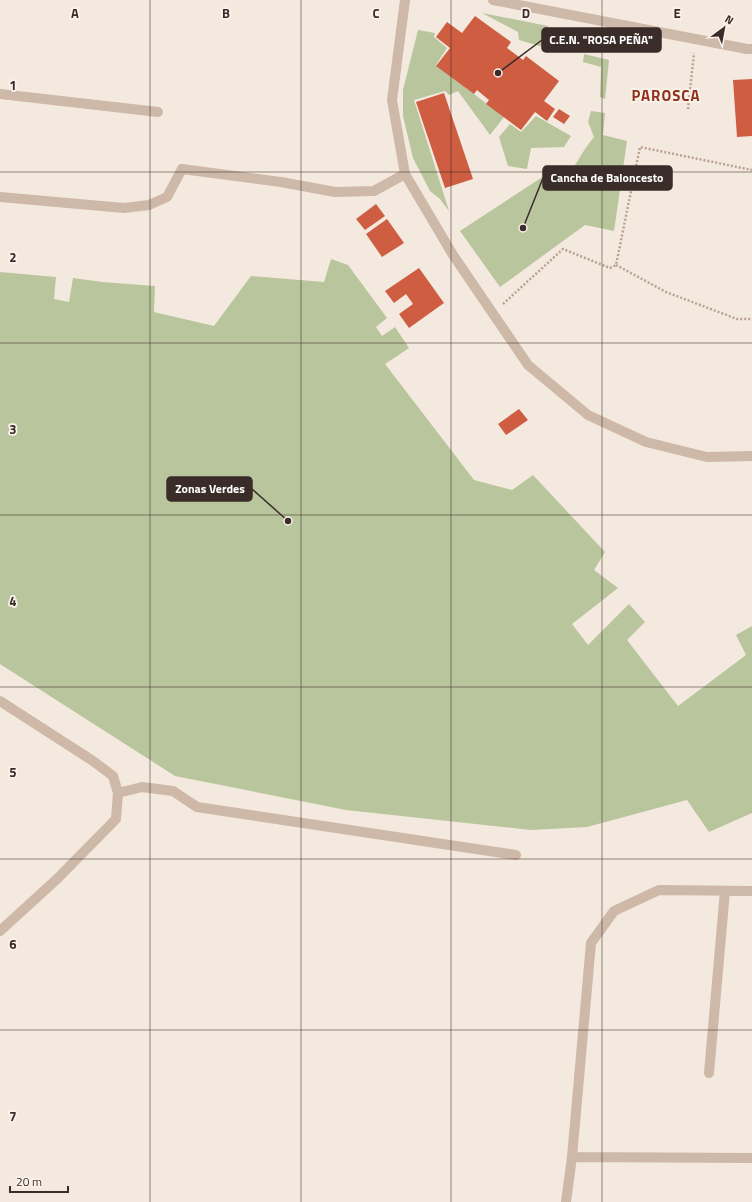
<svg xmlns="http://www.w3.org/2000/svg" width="752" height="1202" font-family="'Titillium Web',sans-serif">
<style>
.green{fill:#b9c59c}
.building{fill:#ce5d42}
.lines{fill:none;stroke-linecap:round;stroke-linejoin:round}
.path{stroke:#baa192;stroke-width:2.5;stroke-dasharray:2 2;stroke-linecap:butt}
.lane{stroke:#ceb8a8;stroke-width:10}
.street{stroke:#ceb8a8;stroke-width:10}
.grid{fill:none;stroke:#3a2d29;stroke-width:1;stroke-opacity:0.55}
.labels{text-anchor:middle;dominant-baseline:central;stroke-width:3.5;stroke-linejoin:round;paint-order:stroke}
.district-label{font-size:15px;font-weight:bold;letter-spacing:1px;fill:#8f311c;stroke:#fbf3eb}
.grid-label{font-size:13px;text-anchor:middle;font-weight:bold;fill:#3a2d29;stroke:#fbf3eb;stroke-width:3.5;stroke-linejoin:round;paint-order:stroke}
.leader{fill:none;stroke:#3a2d29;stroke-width:1.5}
.callout-dot{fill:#3a2d29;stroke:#fbf3eb;stroke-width:1.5}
.callout{fill:#3a2d29;stroke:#3a2d29;stroke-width:1.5}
.callout-label{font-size:12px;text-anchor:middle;font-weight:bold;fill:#fff}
</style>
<rect width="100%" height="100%" fill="#f4e9de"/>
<path class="green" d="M482 13 548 26 550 49 519 40 518 32Z
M418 30 435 33 434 37 447 48 436 65 504 117 490 135 458 91 449 95 445 91 414 100 449 211 440 199 430 191 413 158 403 116V90Z
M584 54 609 60 605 99 600 97 601 67 583 62Z
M591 111 605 113 603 135 627 141 614 231 585 225 500 287 460 231 547 174 566 179C576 165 583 150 594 137L588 122Z
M536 116 571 136 564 147 531 148 527 169 508 166 499 137 510 124 521 132Z
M331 259 348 265 387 318 376 327 382 336 395 327 409 348 385 364 474 480 512 490 533 475 605 552 594 570 618 588 572 624 588 645 629 604 645 622 627 640 678 706 746 655 736 635 752 626V813L709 832 687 800 587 827 531 830 346 810 175 776 0 664V272L56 277 54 299 69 302 73 278 102 282 155 286 154 312 214 326 251 276 324 282Z"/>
<path class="building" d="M475 16 511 42 507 48 523 60 526 56 559 81 544 101 555 109 547 121 535 112 521 130 486 104 489 100 477 90 474 94 436 66 450 48 436 37 447 22 462 33Z
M752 79V136L737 137 733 80Z
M444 93 473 179 445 188 416 102Z
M559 109 570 116 564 124 553 117Z
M376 204 385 216 365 230 356 219Z
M387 219 404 243 382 257 366 234Z
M419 268 444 303 409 328 399 314 413 304 406 294 394 303 385 291Z
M519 409 528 420 506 435 498 424Z"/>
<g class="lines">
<path class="path" d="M688 109 694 53
M616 265 666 292 737 319H752
M503 304 563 249 610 268 616 265 640 147 752 170"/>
<path class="lane" d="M0 94 158 112
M0 197 124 208 149 205 167 197 182 169"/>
<path class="street" d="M405 0 392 100 405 174 453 255 528 365 588 415 646 442 707 457 752 456
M493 0 747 49H752
M182 169 281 182 335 192 374 191 405 174
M0 701 93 761 113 776 118 793 116 819 57 879 0 931
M118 793 142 787 173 791 197 807 516 855
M709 1073 725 891
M572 1157 752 1158
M566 1202 572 1157 591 943 614 911 659 890 752 891"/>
</g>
<path class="grid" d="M150 0V1202M301 0V1202M451 0V1202M602 0V1202M0 172H752M0 343H752M0 515H752M0 687H752M0 859H752M0 1030H752"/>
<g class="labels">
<g class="district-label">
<text x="666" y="95">PAROSCA</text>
</g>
</g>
<g class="grid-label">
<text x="75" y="18">A</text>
<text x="226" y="18">B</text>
<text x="376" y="18">C</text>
<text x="526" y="18">D</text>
<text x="677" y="18">E</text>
<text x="13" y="90">1</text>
<text x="13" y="262">2</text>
<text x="13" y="434">3</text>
<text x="13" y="606">4</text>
<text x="13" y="777">5</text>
<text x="13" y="949">6</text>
<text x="13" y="1121">7</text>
</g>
<path class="leader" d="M498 73L542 40M523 228L543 178M288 521L252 489"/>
<g class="callout-dot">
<circle cx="498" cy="73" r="4"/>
<circle cx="523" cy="228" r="4"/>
<circle cx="288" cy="521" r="4"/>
</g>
<g class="callout">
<rect x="542" y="28" width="119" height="24" rx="4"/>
<rect x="543" y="166" width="129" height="24" rx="4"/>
<rect x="167" y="477" width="85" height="24" rx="4"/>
</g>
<g class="callout-label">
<text x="601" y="44">C.E.N. "ROSA PEÑA"</text>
<text x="607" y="182">Cancha de Baloncesto</text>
<text x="210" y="493">Zonas Verdes</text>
</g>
<g transform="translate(724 28) rotate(32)" stroke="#fbf3eb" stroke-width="3" paint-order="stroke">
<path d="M0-3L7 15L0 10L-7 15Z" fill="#3a2d29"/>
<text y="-6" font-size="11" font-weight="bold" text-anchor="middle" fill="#3a2d29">N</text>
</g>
<path d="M10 1186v6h58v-6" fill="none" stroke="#3a2d29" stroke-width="2"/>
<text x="16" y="1186" font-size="12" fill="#3a2d29" stroke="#fbf3eb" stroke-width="3" paint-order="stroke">20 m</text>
</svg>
